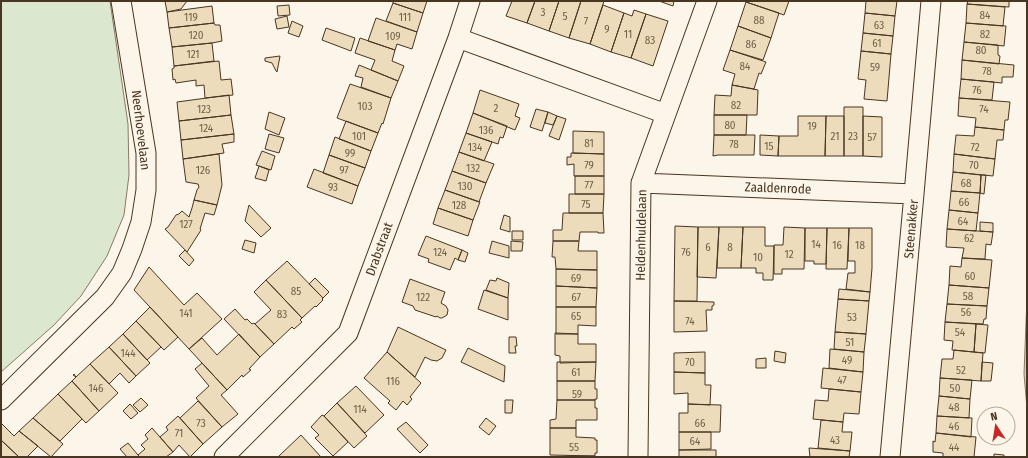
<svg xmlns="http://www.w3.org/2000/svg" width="1028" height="458" font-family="'Fira Sans Condensed',sans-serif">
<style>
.green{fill:#dce7d0;stroke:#887966}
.water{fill:#c9cecd;stroke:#887966}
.building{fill:#ecdcbc;stroke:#4a3520}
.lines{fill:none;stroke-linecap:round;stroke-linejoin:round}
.street-casing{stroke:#4a3520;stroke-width:21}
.street{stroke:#fbf6e9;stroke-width:19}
.labels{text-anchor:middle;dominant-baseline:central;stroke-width:3;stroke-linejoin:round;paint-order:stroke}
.number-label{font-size:11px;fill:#725f47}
.street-label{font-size:13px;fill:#4a3520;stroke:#fbf6e9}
</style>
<rect width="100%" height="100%" fill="#fbf6e9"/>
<path class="green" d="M1 1H110L128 124 129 175 124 215 107 256 81 296 54 325 1 372Z"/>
<path class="water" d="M1027 298V408L1024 374Z"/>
<path class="building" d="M165 1H187L181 9 167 12Z
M393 1H427L423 13 393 3Z
M512 1H535L527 23 506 16Z
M535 1H559L549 31 527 23Z
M559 1H581L569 38 549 31Z
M581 1H604L590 44 569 38Z
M659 1H674L673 6Z
M746 1H789L784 15 746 2Z
M866 1H897L895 16 865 13Z
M968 1H1009V7L967 4Z
M746 2 779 13 771 38 738 26Z
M393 3 423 13 417 32 386 21Z
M967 4 1005 7 1003 26 966 23Z
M289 5 290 15 278 16 277 6Z
M603 5 624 13 611 52 590 44Z
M212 6 214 23 169 28 167 12Z
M634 10 646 14 631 58 611 52 624 13 632 16Z
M865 13 895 16 893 36 863 33Z
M646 14 668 21 653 66 631 58Z
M287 16 289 27 277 29 275 19Z
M376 18 417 32 412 49 397 44 395 50 368 41Z
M292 21 303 26 299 37 288 33Z
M214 23 215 25H220L222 41 212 43 172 47 169 28Z
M966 23 1006 26 1004 46 964 42Z
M738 26 771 38 763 60 730 50Z
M326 28 355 38 351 51 322 40Z
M863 33 893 36 891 54 861 51Z
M360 38 395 50 392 61 404 66 398 81 371 70 375 60 355 53Z
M964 42 998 45V55L1000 56 999 64 962 60Z
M212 43 214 61 174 66 172 47Z
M730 50 766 62 761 74 759 73 754 89 732 85 735 74 723 70Z
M861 51 891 54 887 101 864 99 866 80 858 79Z
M280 56 277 72 276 71 272 63 265 61V58Z
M962 60 1014 65 1013 77H1002V83L961 79Z
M219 61 221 80 231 79 233 95 205 98 204 85 196 86V80L176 83 175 79 173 80 172 69 174 68V66Z
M359 65 398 81 391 98 361 87 363 78 355 76Z
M961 79 994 82 992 100 959 98Z
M350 84 391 98 383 124 382 123 378 133 337 118Z
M732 85 758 90 757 115H714L715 95 731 96Z
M480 90 519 104 515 116 520 118 515 130 473 113Z
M229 95 231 115 179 121 177 102Z
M959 98 1010 102 1008 120H1005L1004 130 975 127 976 118 958 116Z
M844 107H863V156H844Z
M536 109 548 112 542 131 530 127Z
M269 112 285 118 279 135 265 129Z
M548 112 557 116 553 125 545 123Z
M473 113 507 126 503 138 500 137 498 144 466 133Z
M231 115 234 134 181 140 179 121Z
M714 115H747L746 135H714Z
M557 116 566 119 559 140 549 136Z
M798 116H826L825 156H778L779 136H798Z
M826 116H844V156H825Z
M863 116 882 117V157L863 156Z
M346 121 378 133 371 151 339 139Z
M975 127 1004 130 1003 140H997L995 159 954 154 956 135 974 136Z
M573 131 604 132V154L573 153Z
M466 133 492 142 484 161 459 152Z
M234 134V142L222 144 224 153 183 159 181 140Z
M269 134 284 138 279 153 265 149Z
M714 135H755L754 155H718L713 156Z
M760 135 779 136 778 156 760 155Z
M335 137 371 151 365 168 329 155Z
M262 151 275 156 271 170 256 165Z
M459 152 494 164 486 183 452 171Z
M571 153 604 154V176H574V164L567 165V157H571Z
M219 154 222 185 217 205 194 200 197 190 199 187 198 184 186 182 183 159Z
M954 154 995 159 993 176 953 172Z
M329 155 365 168 358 186 323 173Z
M259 166 269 170 266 181 255 178Z
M314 169 358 186 352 204 307 187Z
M452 171 486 183 479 202 445 190Z
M953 172 981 175 980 193 951 191Z
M981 175H986L984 194 980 193Z
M575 176H604V194H575Z
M445 190 480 202 473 220 438 208Z
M951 191 980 193 978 213 949 210Z
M569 194H604L603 213H569Z
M194 200 217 205 214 215 205 213 200 229 201 230 187 252 165 229 168 227 176 215 179 214 182 211 189 217 192 208Z
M249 205 271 228 261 237 245 221Z
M438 208 473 220 468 236 433 224Z
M949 210 978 213 976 231 947 229Z
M563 213H603L604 233H598V232H580L579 241H553V230H562Z
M504 215 510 217V232L500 229Z
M980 222 993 223V232L980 231Z
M675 226 698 227 697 301H674Z
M698 227H719L716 278 697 277Z
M719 227H743L741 268H717Z
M743 227H765V246H774L773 280H763V273H756V268H741Z
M784 227 805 228 804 269H782V274H774V245H783Z
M805 228H827L826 264H814V261H805Z
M827 228H849L847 269H826Z
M849 228H872V268L870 292 846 289 848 273H855V261H848Z
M947 229 993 232 991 245 986 244 985 259 962 258 964 248 946 247Z
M512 231H523V240H512Z
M426 236 462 250 458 260 455 258 450 270 428 262 429 259 418 255Z
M245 240 256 243 254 253 242 249Z
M492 241 509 246V258L489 253Z
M511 241 523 242 522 251H511Z
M553 241H579L578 251H597V270L556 269 555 257H552Z
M185 250 194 260 189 266 179 256Z
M462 250 468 253 465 262 458 260Z
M962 258 992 260 989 288 949 285 950 266 961 267Z
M287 261 323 298 322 299 323 300 316 307 315 306 302 318 266 280Z
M149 267 184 305 197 293 222 319 189 349 134 290Z
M556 269 597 270V288L556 286Z
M315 278 329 292 323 298 309 284Z
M497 278 509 283 508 298 486 290 490 280 496 281Z
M410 279 445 292 441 303 446 306 448 310 447 315 442 318H440L437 316 436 317 415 310 413 306 402 302Z
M266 280 302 318 300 320 302 322 294 329 292 327 274 344 255 324 271 310 254 292Z
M949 285 989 288 987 306 947 304Z
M556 286 597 288 596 307H556Z
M839 289 870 292 869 301 838 299Z
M484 290 508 298V320L478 309Z
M838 299 869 301 866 334 835 332Z
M674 301 714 302V305L712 306V310H706L707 331 674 332Z
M947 304 987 306 986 319H984L983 324 945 322Z
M150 307 178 337 164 350 136 321Z
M556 307H596V326L578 325V334H556Z
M235 309 245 320 247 319 252 324 254 323 255 324 274 344 260 357 224 319Z
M136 321 161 347 147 360 123 334Z
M945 322 976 324 974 352 952 350 953 341 944 340Z
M976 324 988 325 985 353 974 352Z
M398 327 446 350 442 358 437 361 431 360 425 357 415 377 387 352Z
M835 332 866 334 864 352 834 349Z
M555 333 578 334V344H596V362L560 363V356L555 355Z
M123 334 150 363 136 376 109 347Z
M239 334 260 357 249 369 251 370 243 377 242 375 227 390 189 349 202 338 217 355Z
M509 337H516L517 346H515L516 353H509Z
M109 347 136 376 129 383 120 373 109 384 90 364Z
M468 348 505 366 504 382 461 362Z
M830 349 864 352 863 372 829 368Z
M954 350 983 353 981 381 940 378 942 359H953Z
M775 351 786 353 785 363 774 361Z
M387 352 421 383 410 397 412 399 407 405 403 401 396 410 388 403 390 401 364 378Z
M705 352V373L674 372V353Z
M766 358V368H756V359Z
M557 362H596L595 381H557Z
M982 362 993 363 991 381H981Z
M202 363 227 390 221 395 238 414 222 427 196 398 209 386 195 369Z
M90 364 118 393 99 411 72 381 76 377 73 375 74 374 76 377Z
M823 368 863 372 861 392 821 388Z
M674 372 705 373V385H711L710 405 688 404V393L674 394Z
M940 378 972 380 970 399 939 396Z
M72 381 99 411 86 423 58 394Z
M557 381H595V389H597V399H595V400H557Z
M356 386 384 415 365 433 337 403Z
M829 389 861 392 859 414 844 413 843 422 813 419 815 400 828 401Z
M58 394 82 419 60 441 33 418Z
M939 396 970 399 969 418 937 416Z
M141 398 148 405 140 412 133 405Z
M505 400H513L512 413H505Z
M557 400H595V408H597V420H576V428H550V420L556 419Z
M198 401 222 427 203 444 180 418Z
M337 403 367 436 354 448 324 416Z
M130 404 138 413 131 419 123 411Z
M688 404 721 405 720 432H679V413H688Z
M322 415 324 416 348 442 333 456 315 438 319 435 311 427Z
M178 416 203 444 190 457 179 445 173 452 160 437 168 430 166 427Z
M937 416 972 418 971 437 936 433Z
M33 418 63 444 51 457 19 431Z
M486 418 496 426 489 435 479 427Z
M821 420 843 422 842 432H852L850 451 818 448Z
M406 422 428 445 420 453 397 429Z
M1 423 14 436 19 431 38 446 27 457H19L1 440Z
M152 428 173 452 166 457H140L138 455 145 449 141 445 148 439 145 435Z
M550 428H576V437L595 438V440H597V453H595V456L550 455Z
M679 432H711V449L679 450Z
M936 433 976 437 974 457H943V453L933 452V441L935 442Z
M301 435 321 457H280L279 456Z
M1 440 19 457H1Z
M128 443 138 455 140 457H127L120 449Z
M809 448 850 451 849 457H810Z
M679 450H716V457H679Z
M994 454 1004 455V457H994Z
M566 456H595V457H566Z"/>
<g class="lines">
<g class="street-casing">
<path id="street" d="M458 38 666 114
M641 183 914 194
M1 400 105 297 122 273 132 249 141 222 146 190V153L121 1
M224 457 348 333 458 38 470 1
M638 457 641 183 707 1
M890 457 914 194 931 1"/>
</g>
<use href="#street" class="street"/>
</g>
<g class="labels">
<g class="number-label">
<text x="543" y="12">3</text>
<text x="985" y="15">84</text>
<text x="565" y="16">5</text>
<text x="191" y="17">119</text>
<text x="405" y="17">111</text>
<text x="759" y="20">88</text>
<text x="586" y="21">7</text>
<text x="879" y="25">63</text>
<text x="607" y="29">9</text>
<text x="628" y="34">11</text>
<text x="985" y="34">82</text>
<text x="196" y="35">120</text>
<text x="393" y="36">109</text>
<text x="650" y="40">83</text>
<text x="877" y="43">61</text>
<text x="751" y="44">86</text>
<text x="981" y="50">80</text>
<text x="193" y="54">121</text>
<text x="745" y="66">84</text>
<text x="875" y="67">59</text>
<text x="987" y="71">78</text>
<text x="977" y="90">76</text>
<text x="736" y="105">82</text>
<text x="365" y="106">103</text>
<text x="496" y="108">2</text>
<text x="204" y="109">123</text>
<text x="984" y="109">74</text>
<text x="730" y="125">80</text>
<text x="812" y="126">19</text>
<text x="206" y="128">124</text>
<text x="486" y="130">136</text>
<text x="359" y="136">101</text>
<text x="835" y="136">21</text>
<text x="853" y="136">23</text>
<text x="872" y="137">57</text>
<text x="589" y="143">81</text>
<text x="734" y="144">78</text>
<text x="769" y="146">15</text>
<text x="475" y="147">134</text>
<text x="975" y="147">72</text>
<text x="350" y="153">99</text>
<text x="589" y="165">79</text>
<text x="974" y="165">70</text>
<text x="473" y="168">132</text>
<text x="203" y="170">126</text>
<text x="344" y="170">97</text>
<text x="966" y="183">68</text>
<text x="589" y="185">77</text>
<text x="465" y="186">130</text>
<text x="333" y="187">93</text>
<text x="964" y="202">66</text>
<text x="586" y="204">75</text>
<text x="459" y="205">128</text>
<text x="963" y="221">64</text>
<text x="186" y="224">127</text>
<text x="969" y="238">62</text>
<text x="816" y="244">14</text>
<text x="837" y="245">16</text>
<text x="860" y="245">18</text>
<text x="708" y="247">6</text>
<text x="730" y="247">8</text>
<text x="440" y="252">124</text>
<text x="686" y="252">76</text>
<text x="789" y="254">12</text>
<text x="758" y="257">10</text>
<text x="970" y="276">60</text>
<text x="576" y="278">69</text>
<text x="296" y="291">85</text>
<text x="968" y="296">58</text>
<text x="423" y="297">122</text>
<text x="576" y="297">67</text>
<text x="966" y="312">56</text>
<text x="186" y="313">141</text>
<text x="282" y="314">83</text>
<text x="576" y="316">65</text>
<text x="852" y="317">53</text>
<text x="690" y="321">74</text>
<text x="960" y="332">54</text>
<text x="850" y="342">51</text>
<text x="128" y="353">144</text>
<text x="847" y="360">49</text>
<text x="690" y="362">70</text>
<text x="961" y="370">52</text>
<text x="576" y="372">61</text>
<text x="842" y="380">47</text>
<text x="393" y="381">116</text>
<text x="96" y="388">146</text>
<text x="955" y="388">50</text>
<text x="577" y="394">59</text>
<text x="954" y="407">48</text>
<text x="360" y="409">114</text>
<text x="201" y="423">73</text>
<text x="700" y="423">66</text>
<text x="954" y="426">46</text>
<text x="179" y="433">71</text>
<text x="835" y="440">43</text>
<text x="695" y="441">64</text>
<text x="574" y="447">55</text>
<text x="954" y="447">44</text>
</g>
<g class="street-label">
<text transform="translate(141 130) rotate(83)">Neerhoevelaan</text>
<text transform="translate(778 188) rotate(2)">Zaaldenrode</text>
<text transform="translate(911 229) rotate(-85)">Steenakker</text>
<text transform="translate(641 235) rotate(-89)">Heldenhuldelaan</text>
<text transform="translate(379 249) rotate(-70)">Drabstraat</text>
</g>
</g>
<rect width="1028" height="458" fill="none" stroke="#4a3520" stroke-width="4"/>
<g transform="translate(996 426) rotate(348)"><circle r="19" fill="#fbf6e9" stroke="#b4a999"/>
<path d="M0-3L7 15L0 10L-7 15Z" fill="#c62828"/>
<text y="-6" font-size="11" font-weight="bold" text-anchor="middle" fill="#4a3520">N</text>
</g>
</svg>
